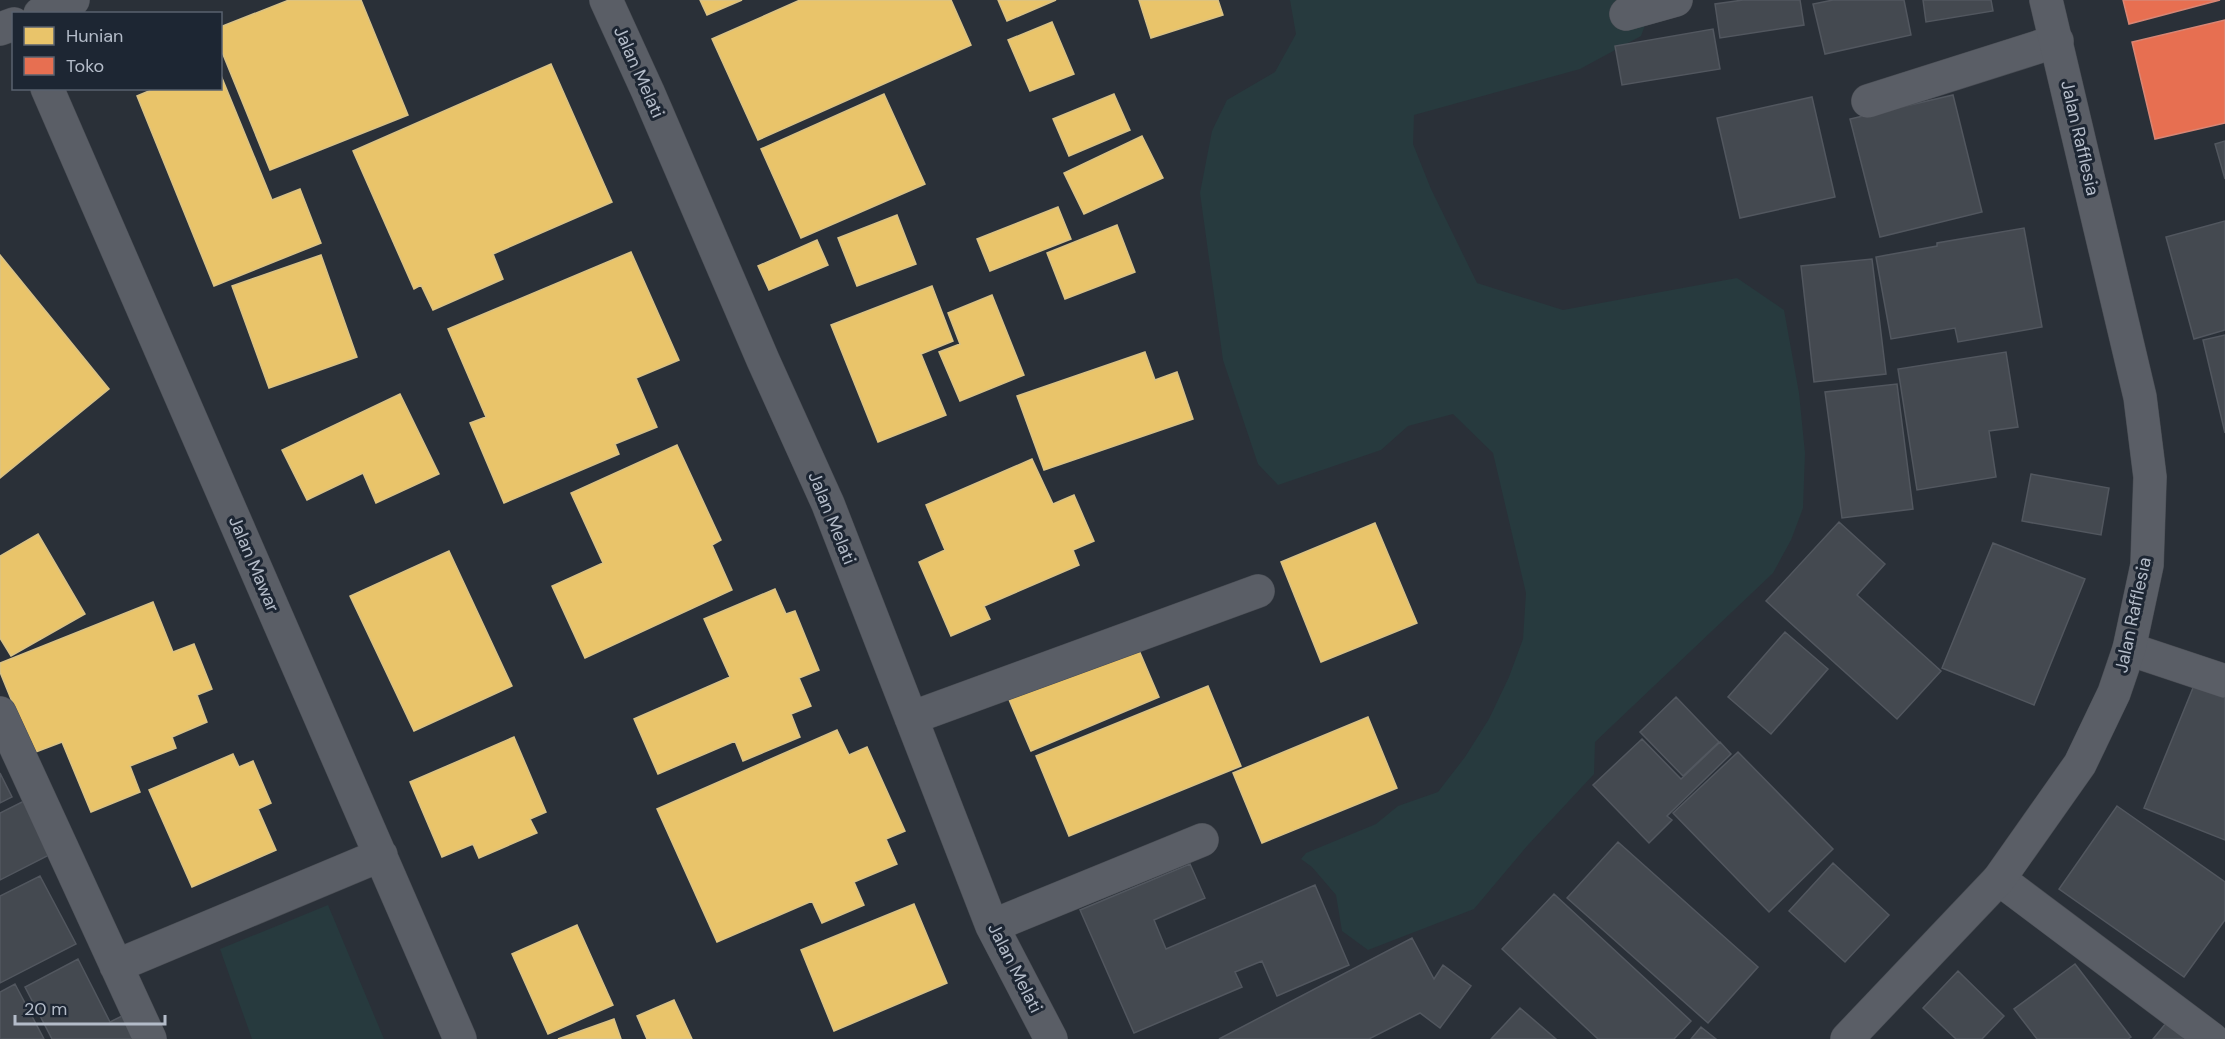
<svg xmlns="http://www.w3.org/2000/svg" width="2225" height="1039" font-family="'DM Sans',sans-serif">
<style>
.green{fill:#273a3e}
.homes{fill:#e9c46a;stroke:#d9c286;stroke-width:1.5}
.shops{fill:#e76f51;stroke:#d88675;stroke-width:1.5}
.building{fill:#444950;stroke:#52575f;stroke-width:1.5}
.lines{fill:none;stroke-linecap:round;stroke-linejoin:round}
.minor-casing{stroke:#484c53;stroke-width:34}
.tertiary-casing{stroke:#484c53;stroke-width:34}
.minor{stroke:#5a5e66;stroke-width:33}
.tertiary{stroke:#5a5e66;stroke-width:33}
.labels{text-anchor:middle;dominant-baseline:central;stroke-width:6;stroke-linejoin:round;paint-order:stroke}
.street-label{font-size:18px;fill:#b4bcc9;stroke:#1d2633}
</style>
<rect width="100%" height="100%" fill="#2a3038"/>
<path class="green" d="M1290 0H1654L1641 36 1580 69 1414 115 1413 144 1431 189 1477 283 1563 310 1737 278 1784 310 1799 393 1805 453 1803 508 1791 540 1773 573 1595 742 1594 774 1527 846 1474 909 1368 950 1342 931 1336 895 1312 867 1301 859 1306 853 1376 824 1398 806 1438 792 1465 757 1489 719 1509 677 1523 639 1526 593 1493 453 1453 414 1408 426 1381 450 1278 485 1258 464 1223 360 1200 193 1212 131 1227 100 1275 72 1296 34Z
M328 905 384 1039H252L220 949Z"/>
<path class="homes" d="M289 0H361L408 115 270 170 220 47V27Z
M700 0H742L707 15Z
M800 0H951L971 45 758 140 712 39Z
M998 0H1056L1007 21Z
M1139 0H1218L1223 15 1151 38Z
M1052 22 1074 74 1030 91 1008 40Z
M551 64 612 202 493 254 503 279 433 310 421 285 414 289 353 151Z
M220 73 272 200 300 189 321 243 214 286 137 96 156 88H220Z
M884 94 925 184 801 238 761 149Z
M1114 94 1130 130 1069 156 1053 119Z
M1142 136 1163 178 1084 214 1064 173Z
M1058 207 1071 239 990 271 977 239Z
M897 215 916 264 857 286 838 238Z
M1117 225 1135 272 1065 299 1047 253Z
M817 240 828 265 769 290 758 266Z
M631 252 679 360 636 378 657 427 615 444 619 454 504 503 470 423 486 417 448 329Z
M0 255 109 389 0 478Z
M321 255 357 357 269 388 232 286Z
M932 286 953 341 921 354 946 415 878 442 831 325Z
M992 295 1024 375 960 401 939 352 960 344 948 313Z
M1145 352 1155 380 1177 372 1193 419 1044 470 1017 396Z
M400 394 439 474 376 503 363 473 307 500 282 450Z
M677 445 721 540 712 545 732 590 585 658 552 586 603 563 571 493Z
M1032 459 1053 504 1074 495 1094 541 1073 550 1079 565 984 606 990 619 951 636 919 562 945 550 926 505Z
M1375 523 1417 623 1321 662 1281 562Z
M38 534 85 614 11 656 0 638V556Z
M449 551 512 686 414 731 350 596Z
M775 589 786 614 795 611 819 670 799 678 811 706 791 714 800 737 743 761 735 741 658 774 634 719 730 677 704 619Z
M153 602 173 652 194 644 212 689 197 695 207 722 172 737 176 748 130 766 140 792 91 812 62 742 33 753 0 672V663Z
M1135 641 1159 697 1031 751 1007 695Z
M1208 686 1241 766 1069 836 1036 756Z
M1368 717 1397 788 1262 843 1233 773Z
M837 730 849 755 867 747 905 831 886 839 897 864 854 882 864 905 822 923 812 901 717 942 657 809Z
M514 737 546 812 530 819 537 833 479 858 473 844 442 857 410 782Z
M233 754 239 767 253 761 271 803 258 809 276 850 192 887 149 790Z
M914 904 947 983 834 1031 801 950Z
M577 925 613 1005 548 1034 512 954Z
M674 1000 692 1039H647L637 1016Z
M614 1019 621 1039H558Z"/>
<path class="shops" d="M2123 0H2220L2129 24Z
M2225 20V123L2155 139 2132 42Z"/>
<path class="building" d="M1743 0H1800L1804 25 1720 38 1715 4Z
M1833 0H1904L1911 35 1825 54 1813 4Z
M1923 0H1991L1993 11 1926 22Z
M1713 29 1720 69 1622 85 1615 46Z
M1953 95 1982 212 1880 237 1850 119Z
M1812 97 1835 197 1740 218 1717 118Z
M2225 141V179L2215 144Z
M2225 221V330L2194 339 2166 237Z
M2024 228 2042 327 1958 342 1955 328 1891 339 1876 257 1937 246V243Z
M1872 259 1886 374 1814 382 1801 266Z
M2225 335V433L2203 340Z
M2006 352 2018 427 1989 431 1996 477 1917 490 1898 369Z
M1897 384 1913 509 1842 518 1825 392Z
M2031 474 2109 488 2101 535 2022 521Z
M1839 522 1885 564 1857 595 1941 671 1897 719 1766 601Z
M1993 543 2085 579 2034 705 1942 668Z
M1785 632 1828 669 1771 734 1728 697Z
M2197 678 2225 690V840L2144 808Z
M1676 697 1719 742 1683 776 1640 732Z
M1642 739 1681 779 1720 742 1731 754 1667 816 1672 820 1649 843 1593 785Z
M1738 752 1833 849 1769 912 1673 813Z
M0 773 12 797 0 803Z
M26 800 53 853 0 880V813Z
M2117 806 2225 882V920L2184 977 2059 889Z
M1618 842 1758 967 1708 1023 1567 898Z
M1833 863 1889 915 1845 962 1789 911Z
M1190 864 1205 898 1154 920 1166 949 1315 885 1349 965 1277 996 1262 961 1235 972 1242 987 1134 1033 1080 910Z
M40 876 76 944 0 983V896Z
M1554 894 1691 1021 1674 1039H1598L1502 949Z
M1412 938 1434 979 1443 965 1471 986 1440 1028 1420 1013 1369 1039H1219Z
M78 959 110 1022 130 1012 144 1039H52L25 987Z
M2075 964 2131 1037 2128 1039H2037L2014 1009Z
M1958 971 2004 1016 1982 1039H1956L1923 1008Z
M15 984 44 1039H0V992Z
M1520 1008 1556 1039H1491Z
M2171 1017 2199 1039H2153Z
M1701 1027 1716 1039H1691Z"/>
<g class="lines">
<g class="minor-casing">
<path id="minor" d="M606 0 648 92 763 360 828 504 992 926 1051 1039
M40 14 73 0
M1626 14 1676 0
M0 29 14 24
M47 88 460 1039
M1868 101 2057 41
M2129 649 2225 681
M0 713 150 1039
M911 718 1258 591
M1999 879 2212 1039
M992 926 1202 840
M116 966 381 855"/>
</g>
<g class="tertiary-casing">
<path id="tertiary" d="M1847 1039 1999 879 2080 764 2114 693 2129 649 2147 565 2150 477 2140 397 2046 0"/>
</g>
<use href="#minor" class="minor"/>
<use href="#tertiary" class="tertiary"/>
</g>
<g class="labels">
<g class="street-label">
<text transform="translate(639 72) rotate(66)">Jalan Melati</text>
<text transform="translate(2080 138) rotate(77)">Jalan Rafflesia</text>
<text transform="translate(832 518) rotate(68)">Jalan Melati</text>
<text transform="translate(254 564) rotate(67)">Jalan Mawar</text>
<text transform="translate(2133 615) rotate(-78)">Jalan Rafflesia</text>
<text transform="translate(1015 968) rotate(63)">Jalan Melati</text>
</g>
</g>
<rect x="12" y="12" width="210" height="78" fill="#1d2633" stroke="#59626f" stroke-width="1.5"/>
<rect x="24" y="27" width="30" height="18" fill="#e9c46a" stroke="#59626f" stroke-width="1.5"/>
<text x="66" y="42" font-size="18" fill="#b4bcc9">Hunian</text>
<rect x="24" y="57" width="30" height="18" fill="#e76f51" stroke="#59626f" stroke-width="1.5"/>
<text x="66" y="72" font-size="18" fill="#b4bcc9">Toko</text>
<path d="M15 1015v9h150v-9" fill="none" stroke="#b4bcc9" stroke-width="3"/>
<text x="24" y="1015" font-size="18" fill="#b4bcc9" stroke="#1d2633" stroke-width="4.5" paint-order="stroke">20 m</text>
</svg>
